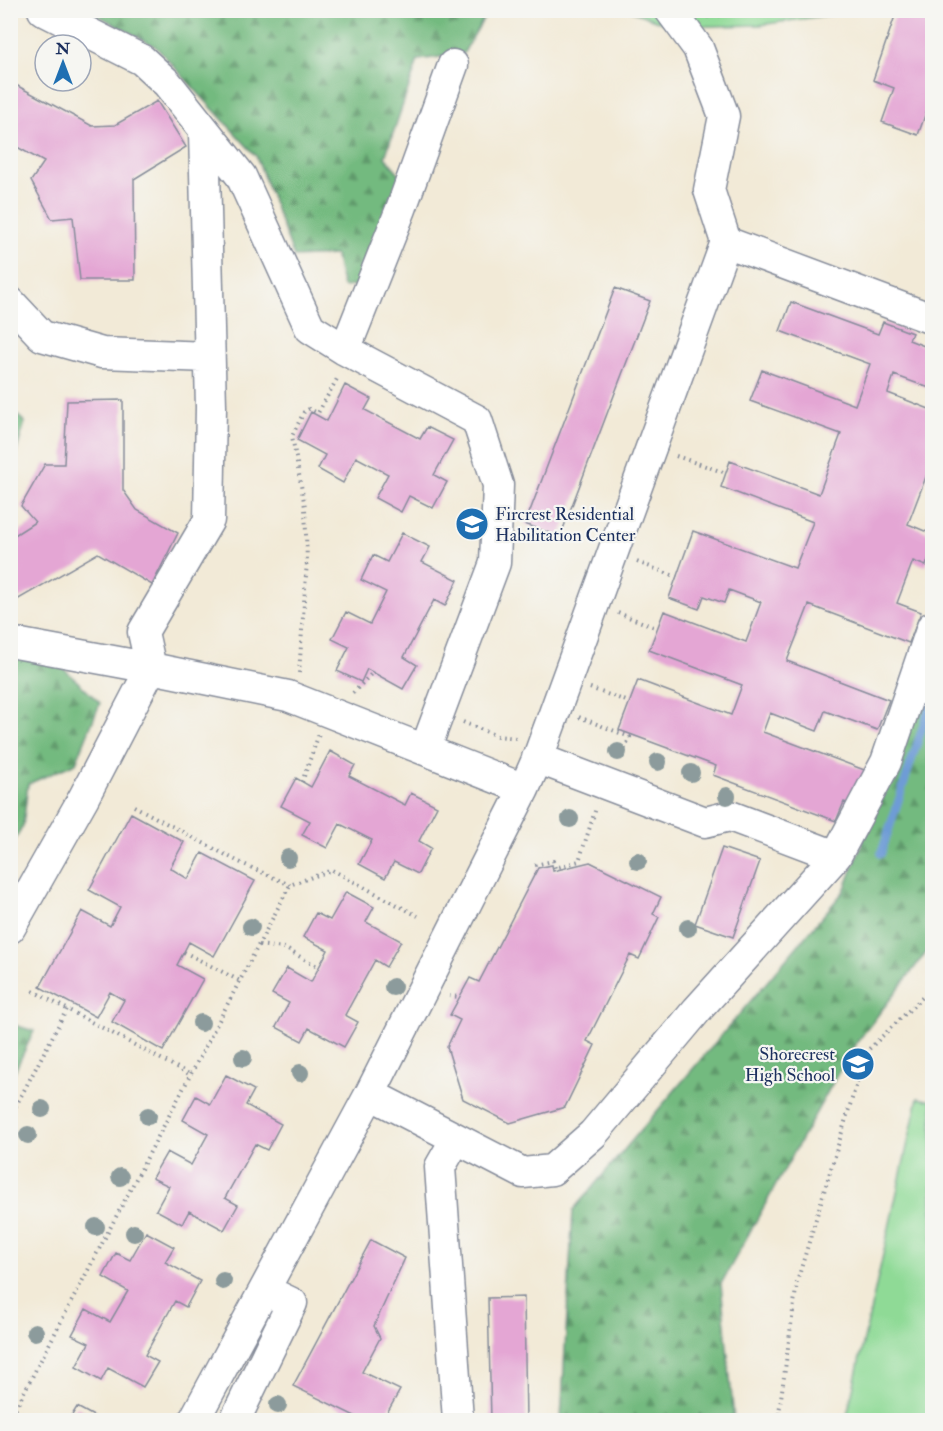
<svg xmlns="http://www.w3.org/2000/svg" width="943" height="1431" font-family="'IM FELL Double Pica',serif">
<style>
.green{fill:#8fda96;stroke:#55847a;stroke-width:1.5}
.forest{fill:url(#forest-firs);stroke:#47746e;stroke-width:1.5}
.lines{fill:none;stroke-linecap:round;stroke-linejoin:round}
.stream{stroke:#6e9cd6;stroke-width:8}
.building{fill:#e4a6d4}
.minor-casing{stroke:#868c9a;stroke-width:33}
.path{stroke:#868c9a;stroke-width:4;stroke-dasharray:1.5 4.5;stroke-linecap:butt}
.minor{stroke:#fff;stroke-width:30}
.tree{fill:#8c9b9c}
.labels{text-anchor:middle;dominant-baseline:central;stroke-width:4.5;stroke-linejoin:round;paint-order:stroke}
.poi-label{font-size:18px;fill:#1b2f5e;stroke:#f6f6f2;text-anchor:start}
</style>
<defs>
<pattern id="forest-firs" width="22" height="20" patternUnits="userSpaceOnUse" patternTransform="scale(1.5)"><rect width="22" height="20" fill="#73ba7f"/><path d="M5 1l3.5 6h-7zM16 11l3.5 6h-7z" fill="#5e986b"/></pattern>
</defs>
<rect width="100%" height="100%" fill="#f6f6f2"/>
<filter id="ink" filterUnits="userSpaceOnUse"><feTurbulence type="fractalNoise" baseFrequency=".0167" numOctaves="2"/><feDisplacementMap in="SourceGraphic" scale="12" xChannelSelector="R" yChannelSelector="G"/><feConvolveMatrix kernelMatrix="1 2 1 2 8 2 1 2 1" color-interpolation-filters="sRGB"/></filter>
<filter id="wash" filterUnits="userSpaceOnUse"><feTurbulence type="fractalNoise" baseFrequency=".008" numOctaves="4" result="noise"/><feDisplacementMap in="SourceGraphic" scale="24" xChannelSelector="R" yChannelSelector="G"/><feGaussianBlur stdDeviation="1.35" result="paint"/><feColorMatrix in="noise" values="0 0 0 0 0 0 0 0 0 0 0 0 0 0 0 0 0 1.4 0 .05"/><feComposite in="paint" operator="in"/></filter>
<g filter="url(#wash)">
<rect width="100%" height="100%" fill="#f2ead7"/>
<path class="green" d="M631 11H857L760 25 674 27Z
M918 1098 932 1101V1420H846Z"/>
<path class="forest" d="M90 11H488L463 54 418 60 385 157 404 179 365 285 343 287 335 255 294 257 256 156 155 46Z
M11 410 25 422 11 470Z
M11 655 60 665 100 703 76 763 28 784 23 826 11 846Z
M932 661V945L851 1050 721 1284 734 1420H561L573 1210 844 891Z
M11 1024 34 1031 11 1079 10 1024Z"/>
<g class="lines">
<path class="stream" d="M881 854 932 698"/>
</g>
<g id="blocks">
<path class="building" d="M897 10 930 19 932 13V108L928 107 918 135 882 122 894 88 873 80Z
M14 84 92 126 115 125 157 101 186 147 134 179 135 280H80L73 217 52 219 31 181 44 162 10 143V91Z
M615 288 650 301 560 537 525 524Z
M791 302 878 334 883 322 912 333 909 340 932 349V389L894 375 888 393 932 410V470L929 469 908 524 932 534V549L926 566 913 561 897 603 921 612 909 643 809 605 787 661 889 700 877 730 825 711 817 731 770 713 763 732 867 771 854 806 844 802 836 821 713 775 716 766 619 730 638 680 731 715 742 685 649 650 664 611 746 642 761 602 729 590 724 603 704 596 699 609 669 598 693 531 795 568 813 522 721 487 730 461 819 494 841 434 750 401 762 370 855 405 870 364 780 331Z
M345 385 371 399 365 410 420 439 427 427 453 440 434 475 447 482 433 508 409 496 401 512 375 498 388 474 356 457 343 483 318 469 325 455 297 440 311 412 327 421Z
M123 400V490L137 510 178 533 152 585 98 553 10 604V538L35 522 21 506 45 464H64L67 401Z
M402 533 430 547 422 562 458 580 445 606 434 600 404 657 417 665 403 689 367 669 361 682 337 671 349 647 332 639 346 612 370 624 386 592 361 580 373 555 387 562Z
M330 751 355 765 349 776 405 805 411 793 437 806 419 841 431 848 418 874 394 862 385 878 359 864 372 840 340 824 327 848 302 835 310 821 281 806 296 778 311 787Z
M131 813 184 842 170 868 188 879 202 853 255 881 214 956 189 942 177 965 203 979 163 1051 112 1022 124 1000 110 992 96 1017 40 987 82 911 110 926 120 907 89 890Z
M722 848 760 861 733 937 695 924Z
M590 862 661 897 653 914 659 917 639 959 630 955 587 1041 595 1045 565 1107 510 1123 463 1099 447 1047 460 1020 450 1015 470 978 479 982 538 868 552 865 553 871Z
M346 892 374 907 366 922 401 941 386 967 375 960 345 1015 358 1022 344 1047 309 1028 302 1041 276 1027 289 1003 272 994 287 968 311 982 328 950 303 937 316 913 330 920Z
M226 1075 254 1090 246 1105 281 1124 267 1150 255 1144 225 1198 238 1205 224 1230 189 1211 182 1224 156 1210 169 1186 152 1178 167 1152 191 1165 208 1134 183 1120 196 1096 210 1104Z
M146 1232 174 1247 165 1262 200 1281 186 1307 175 1301 145 1355 158 1362 143 1387 108 1368 101 1381 76 1367 89 1343 72 1335 86 1309 110 1322 128 1291 103 1277 116 1253 130 1260Z
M371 1240 405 1258 374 1326 380 1338 362 1372 400 1390 383 1420H363L293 1386Z
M524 1297 526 1420H491L488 1298Z
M77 1407 101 1420H69Z"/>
</g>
</g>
<g filter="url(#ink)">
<use href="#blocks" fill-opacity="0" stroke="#868c9a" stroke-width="1.5"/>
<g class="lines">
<g class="minor-casing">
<path id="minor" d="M43 10 142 60 167 83 241 176 310 328 345 350 477 420 498 485 495 563 425 750
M204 132 211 407 209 520 143 632 151 668 288 696 524 789
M726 242 932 319
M10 302 42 336 102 353 209 357
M345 350 401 209 453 65
M10 642 151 668 84 797 10 928
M537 758 705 822 730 816 836 856
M370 1094 523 1173 552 1170 593 1134 697 1010 836 856 886 762 932 627
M456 1139 440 1167 458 1420
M194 1420 370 1094 524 789 539 755 726 242 709 190 724 116 698 48 670 10
M235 1420 292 1303 265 1290"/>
</g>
<path class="path" d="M707 17 763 10
M676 456 726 473
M637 562 677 577
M618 613 657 628
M299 673 307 561 305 507 292 436 304 412 309 409 318 413 338 377
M590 688 629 702
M353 693 373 672
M579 717 630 737 618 762
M463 722 497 736 516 738
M302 782 319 734
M134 806 239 862 290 885
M535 865 553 861 555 868 579 861 596 808
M259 945 284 948 319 967
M184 952 240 981
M33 991 191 1075
M449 996 460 997
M10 1117 67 1009
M10 1419 290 885 332 870 418 916
M778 1420 797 1282 866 1052 932 988"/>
<use href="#minor" class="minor"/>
</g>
<g class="tree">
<circle cx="618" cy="752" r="9"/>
<circle cx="658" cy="762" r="9"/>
<circle cx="691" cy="773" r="9"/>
<circle cx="727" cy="796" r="9"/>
<circle cx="570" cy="819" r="9"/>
<circle cx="288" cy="858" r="9"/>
<circle cx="638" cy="861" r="9"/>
<circle cx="251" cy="927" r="9"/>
<circle cx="688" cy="928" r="9"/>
<circle cx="393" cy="987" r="9"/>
<circle cx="201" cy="1023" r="9"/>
<circle cx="243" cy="1058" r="9"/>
<circle cx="300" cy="1073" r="9"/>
<circle cx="42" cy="1109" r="9"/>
<circle cx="148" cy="1116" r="9"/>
<circle cx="28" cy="1135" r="9"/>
<circle cx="120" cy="1177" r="9"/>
<circle cx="96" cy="1227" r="9"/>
<circle cx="134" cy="1233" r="9"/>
<circle cx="223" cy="1281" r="9"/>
<circle cx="35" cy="1332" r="9"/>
<circle cx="278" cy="1405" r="9"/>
</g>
</g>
<defs>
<g id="school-disc" transform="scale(1.725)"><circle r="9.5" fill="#1f6fb2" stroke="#f6f6f2"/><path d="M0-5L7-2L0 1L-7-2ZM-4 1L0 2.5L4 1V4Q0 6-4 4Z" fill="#fff"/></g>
</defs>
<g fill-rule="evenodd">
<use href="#school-disc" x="472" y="524"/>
<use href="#school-disc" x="858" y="1064"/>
</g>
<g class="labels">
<g class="poi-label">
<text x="495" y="514">Fircrest Residential<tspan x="495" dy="21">Habilitation Center</tspan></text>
<text x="835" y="1054" text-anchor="end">Shorecrest<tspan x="835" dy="21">High School</tspan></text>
</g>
</g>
<rect width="943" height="1431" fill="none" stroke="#f6f6f2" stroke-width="36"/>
<g transform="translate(63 63)"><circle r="28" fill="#f6f6f2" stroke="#9ea6b7" stroke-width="1.5"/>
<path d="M0-4.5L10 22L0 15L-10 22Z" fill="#1f6fb2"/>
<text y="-9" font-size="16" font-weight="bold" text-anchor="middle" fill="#1b2f5e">N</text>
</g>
</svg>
